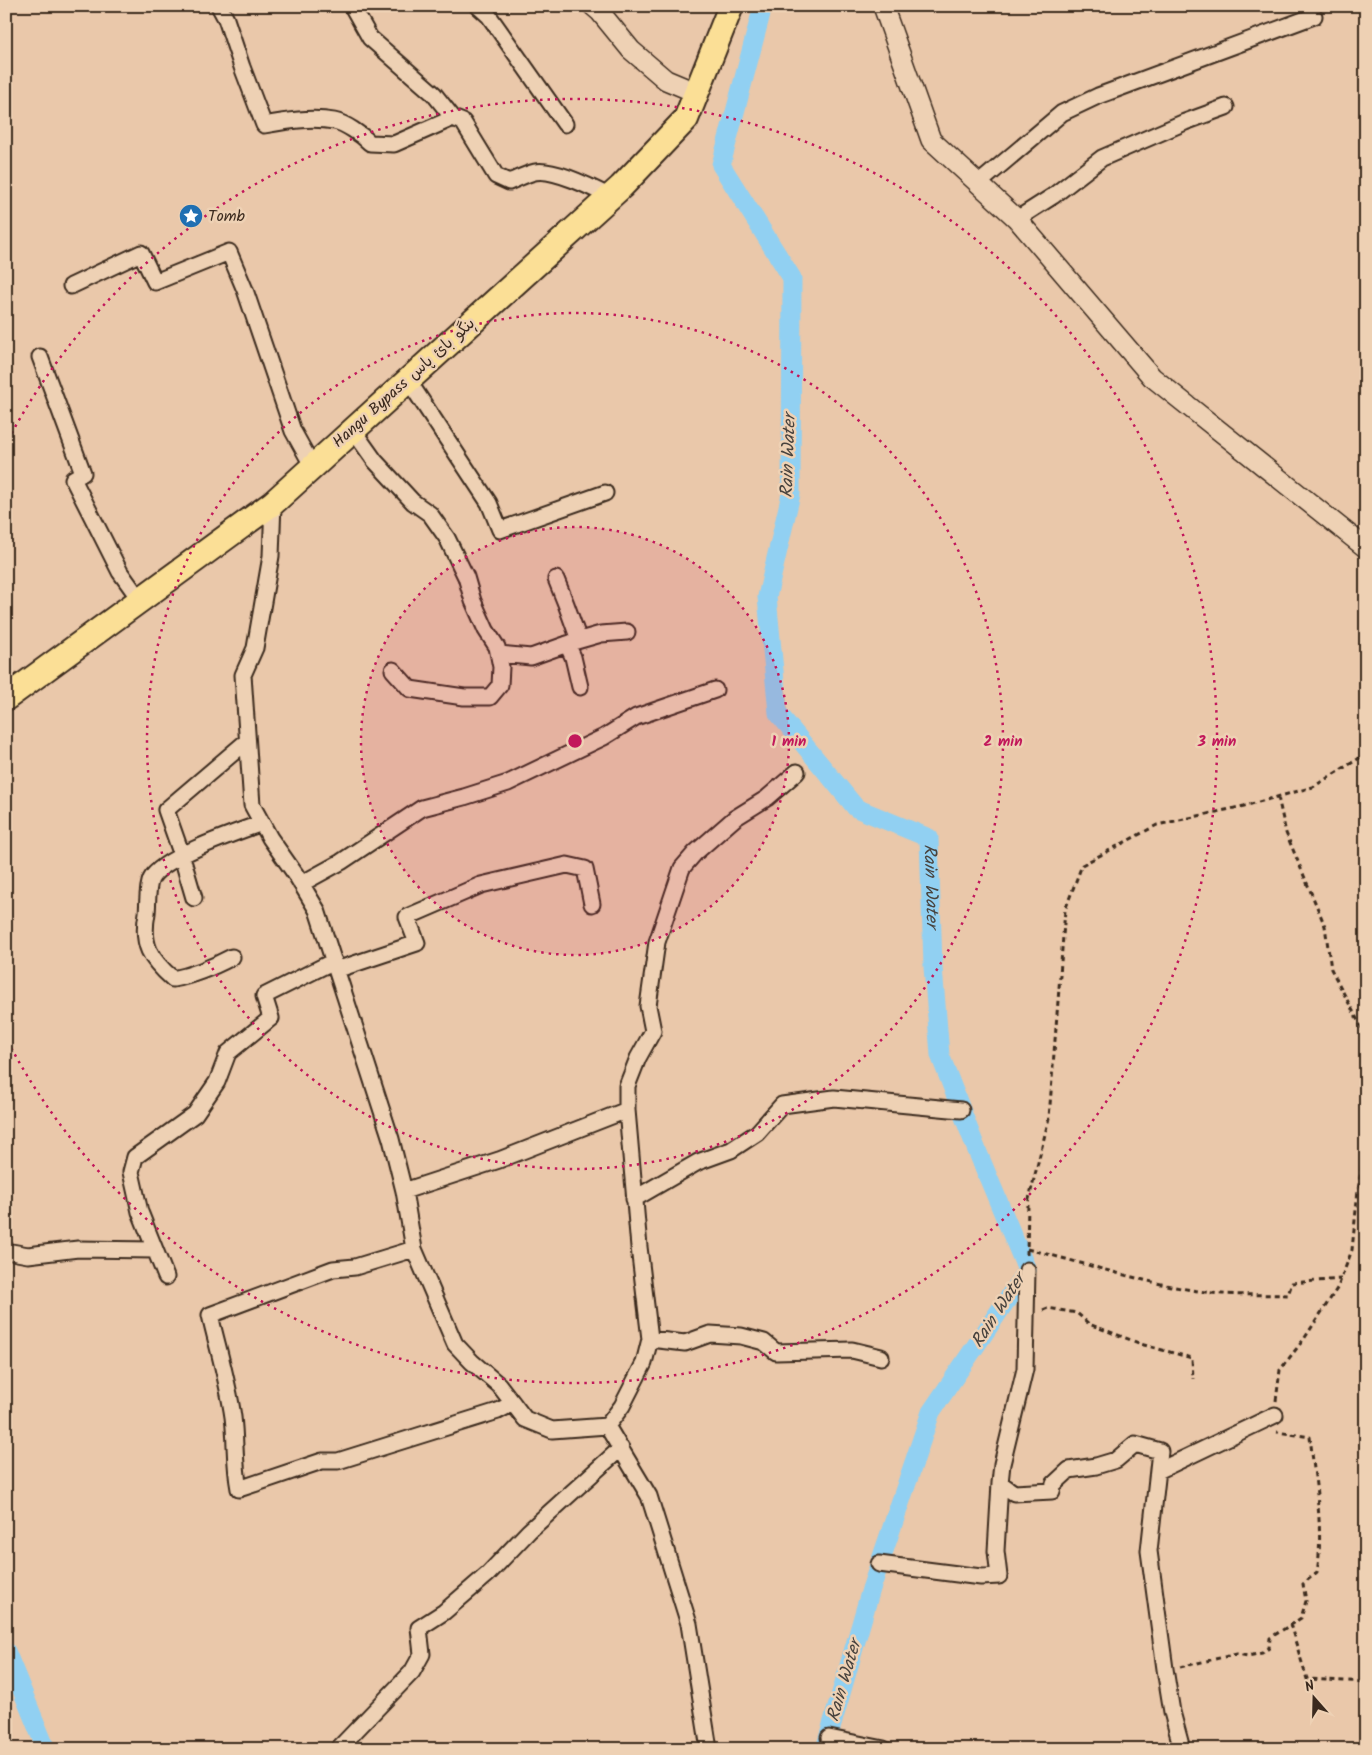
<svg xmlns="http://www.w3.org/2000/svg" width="1372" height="1755" font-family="Kalam,'Playpen Sans Arabic',sans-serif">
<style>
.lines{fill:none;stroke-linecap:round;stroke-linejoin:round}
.canal{stroke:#91d0f2;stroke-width:19}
.minor-casing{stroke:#3b2a1e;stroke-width:19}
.tertiary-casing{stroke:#3b2a1e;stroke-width:22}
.primary-casing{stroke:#3b2a1e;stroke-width:28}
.path{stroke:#3b2a1e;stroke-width:3;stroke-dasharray:5 4;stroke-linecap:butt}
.minor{stroke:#eed1b4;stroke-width:15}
.tertiary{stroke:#eed1b4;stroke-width:19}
.primary{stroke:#fbdf96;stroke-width:24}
.ring{fill:none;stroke:#c2185b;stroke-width:2.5;stroke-dasharray:2.5 5}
.labels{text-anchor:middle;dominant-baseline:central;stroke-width:5;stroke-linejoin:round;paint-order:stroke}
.poi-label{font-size:16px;fill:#3b2a1e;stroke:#eed1b4;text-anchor:start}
.street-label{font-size:16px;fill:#3b2a1e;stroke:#eed1b4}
.water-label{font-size:18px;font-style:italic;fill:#48433e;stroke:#eed1b4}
.centre{fill:#c2185b;stroke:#eed1b4;stroke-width:2.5}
.ring-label{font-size:15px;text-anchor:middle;font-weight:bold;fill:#c2185b;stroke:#eed1b4;stroke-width:5;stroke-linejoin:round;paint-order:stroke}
</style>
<rect width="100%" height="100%" fill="#eac8aa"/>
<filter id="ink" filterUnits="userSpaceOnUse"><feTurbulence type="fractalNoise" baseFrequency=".02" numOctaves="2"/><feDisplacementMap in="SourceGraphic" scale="10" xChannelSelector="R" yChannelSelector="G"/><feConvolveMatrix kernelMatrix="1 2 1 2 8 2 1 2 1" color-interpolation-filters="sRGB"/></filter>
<g filter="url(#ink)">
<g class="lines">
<g class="canal">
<path id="s1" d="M763 6 721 165 792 278 791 494 767 597 778 713 856 808 929 838 933 967 940 1055 976 1148 1027 1270 931 1412 871 1589 825 1749"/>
<path d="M6 1651 46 1749"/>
</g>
<g class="minor-casing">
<path id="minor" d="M219 6 226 19 242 67 264 125C286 121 311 117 334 121 345 123 362 135 370 143L394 144 453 118 463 122 496 176 509 182C517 179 526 174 535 172 553 168 593 188 610 197
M352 6 370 38 434 94 453 118
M478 6 489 16 565 124
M978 184 1062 113 1098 96 1314 16
M1017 219 1053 196 1102 158 1185 122 1226 107
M71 286 141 253 155 282 229 252 245 290 293 431 313 467
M40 357 83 473 73 479 120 572 140 600
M408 380 489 503 500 530 605 493
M353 430 375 461 413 502 430 514 447 538 466 577 473 601 486 630 497 647 501 667 500 685 490 697H464L410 689 393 670
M273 503 271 556 255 648 243 675 252 805 270 838 296 875 317 910 391 1139 404 1191 414 1249 455 1344 472 1362 499 1385 525 1419 552 1430 607 1426 649 1496 689 1624 709 1749
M556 579 566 604 579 640
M567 644 573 657 580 687
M499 654 531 657 573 642 601 634 627 632
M301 884 341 862 422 808 464 797 508 783 604 737 636 717 715 690
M194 898 179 847 166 810 247 741
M232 957C213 967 195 975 173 979 150 959 141 945 147 913 148 905 147 887 151 879 162 857 237 832 262 823
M336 970 417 943 407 917 481 885 567 865 585 869 592 904
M404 1191 499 1160 627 1110
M634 1199 698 1162 731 1150 757 1133 782 1105 834 1098 961 1110
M414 1249 355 1267 333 1269 210 1315C218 1349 228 1382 233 1417 236 1441 234 1464 239 1489L322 1461H338L498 1411 513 1403
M6 1251 28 1255 78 1249 155 1250
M1027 1270 1025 1369 1002 1464 1000 1483 1014 1493 1052 1491 1054 1484 1069 1470 1096 1466 1116 1460 1135 1444 1160 1451 1149 1551 1165 1669 1172 1712 1182 1749
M166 1277 140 1212 131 1172 135 1157 195 1114 217 1082 228 1053 271 1018 264 996 334 961
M650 1339 685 1343 710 1334 741 1336 764 1342 776 1352 852 1350 881 1357
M607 1426 622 1406 644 1363 650 1339 639 1247 627 1110V1086L638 1058 653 1031 648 1006 657 942 682 868 695 853 735 818 767 798 797 772
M1158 1471 1275 1415
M879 1564 981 1577 999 1576 996 1551 1000 1483
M829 1738 884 1749
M338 1749 412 1672 422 1654 419 1628 444 1612 488 1574 529 1531 621 1448"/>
</g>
<g class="tertiary-casing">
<path id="tertiary" d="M593 6 600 12 631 50 666 80 697 93
M883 6 931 140 1017 219 1152 377 1366 548"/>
</g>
<g class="primary-casing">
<path id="primary" d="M6 698 273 503 621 187 686 119 731 6"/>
</g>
<path class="path" d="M1278 797 1286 833 1325 926 1331 969 1366 1036
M1027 1249C1089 1264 1149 1285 1212 1293 1237 1296 1263 1294 1288 1295L1292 1283 1341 1279
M1027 1255 1028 1203 1049 1118 1065 910 1082 865 1157 825 1244 806 1313 787 1366 754
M1043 1310 1048 1308 1077 1313 1089 1324 1144 1345 1192 1358 1193 1379
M1276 1401 1280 1370 1304 1339 1338 1287 1352 1250 1358 1190 1366 1142
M1290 1624 1307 1679 1366 1682
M1180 1667 1237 1654 1248 1656 1262 1653 1269 1648 1270 1638 1301 1618 1306 1601 1303 1584 1317 1572C1324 1531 1315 1480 1310 1437L1277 1432"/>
<use href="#minor" class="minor"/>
<use href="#tertiary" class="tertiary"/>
<use href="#primary" class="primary"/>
</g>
</g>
<circle cx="575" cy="741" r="214" fill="#c2185b" fill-opacity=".12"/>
<g class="ring">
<circle cx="575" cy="741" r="214"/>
<circle cx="575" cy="741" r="428"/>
<path d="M8 440A642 642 0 1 1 8 1042"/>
</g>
<defs>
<g id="sight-disc" transform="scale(1.25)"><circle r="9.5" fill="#1f6fb2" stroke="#eed1b4"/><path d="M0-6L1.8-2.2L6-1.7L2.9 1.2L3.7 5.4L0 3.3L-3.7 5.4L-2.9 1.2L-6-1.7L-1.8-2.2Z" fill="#fff"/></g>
</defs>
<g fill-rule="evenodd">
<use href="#sight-disc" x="191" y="216"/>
</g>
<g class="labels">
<g class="poi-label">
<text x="208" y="216">Tomb</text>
</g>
<g class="street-label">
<text transform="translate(404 383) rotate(-42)">Hangu Bypass ہنگو بائ پاس</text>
</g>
<g class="water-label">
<text transform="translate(789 456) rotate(-88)">Rain Water</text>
<text stroke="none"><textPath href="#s1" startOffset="986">Rain Water</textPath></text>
<text transform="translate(999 1311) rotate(-57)">Rain Water</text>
<text transform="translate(845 1681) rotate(-74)">Rain Water</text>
</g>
</g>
<circle cx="575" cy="741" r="8" class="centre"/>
<g class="ring-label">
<text x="789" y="746">1 min</text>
<text x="1003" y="746">2 min</text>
<text x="1217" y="746">3 min</text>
</g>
<rect width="1372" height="1755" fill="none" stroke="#eed1b4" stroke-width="25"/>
<rect x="12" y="12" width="1347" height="1730" fill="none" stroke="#3b2a1e" stroke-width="2" filter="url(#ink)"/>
<g transform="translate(1314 1698) rotate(340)" stroke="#eed1b4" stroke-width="4" paint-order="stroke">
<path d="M0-4L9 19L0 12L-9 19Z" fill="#3b2a1e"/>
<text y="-8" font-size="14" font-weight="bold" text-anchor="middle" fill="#3b2a1e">N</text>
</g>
</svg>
